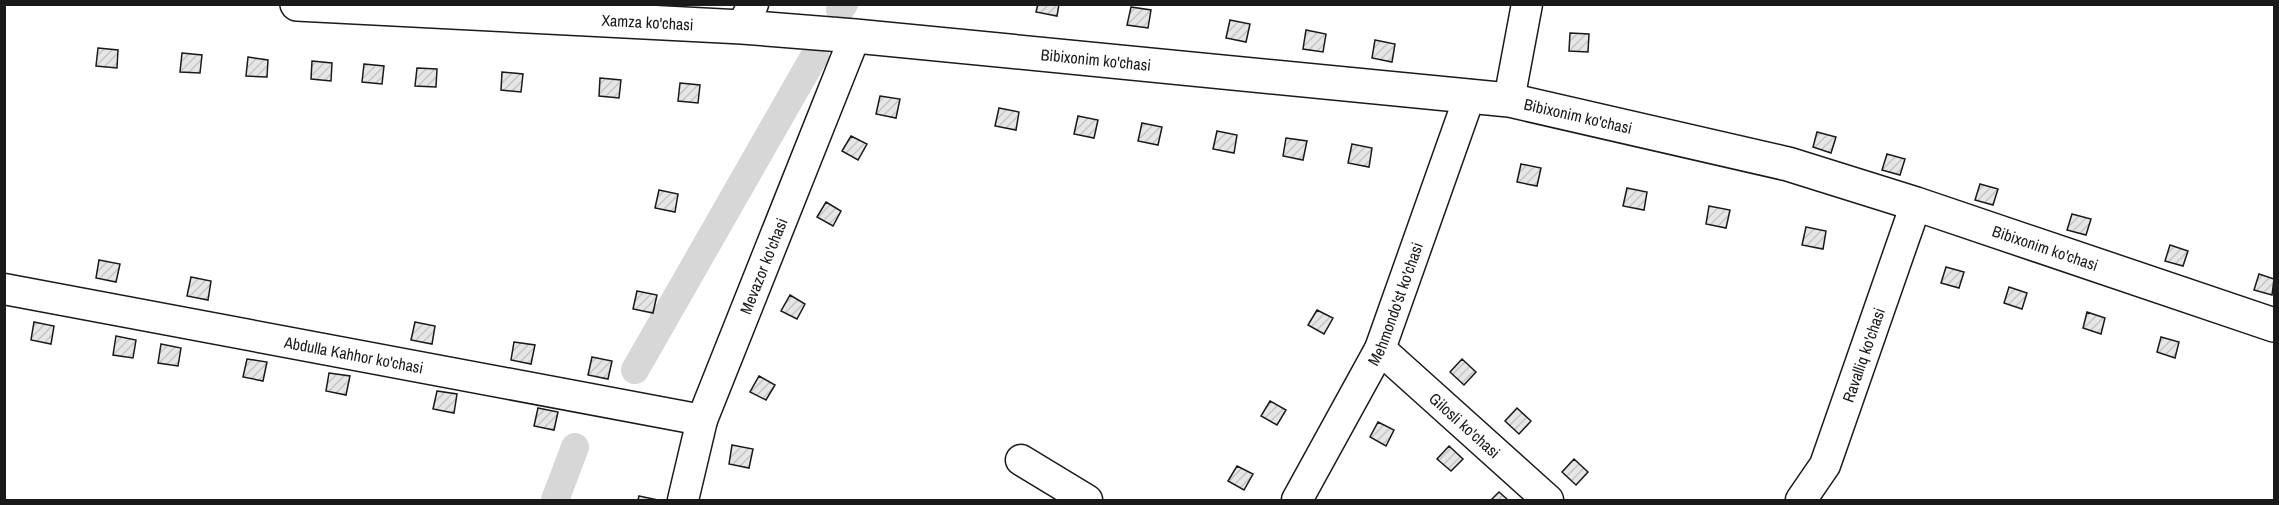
<svg xmlns="http://www.w3.org/2000/svg" width="2279" height="505" font-family="'Archivo Narrow',sans-serif">
<style>
.lines{fill:none;stroke-linecap:round;stroke-linejoin:round}
.canal{stroke:#d7d7d7;stroke-width:28}
.building{fill:url(#building-hatch);stroke:#1a1a1a;stroke-width:1.5}
.minor-casing{stroke:#1a1a1a;stroke-width:33}
.major-casing{stroke:#1a1a1a;stroke-width:36}
.minor{stroke:#fff;stroke-width:30}
.major{stroke:#fff;stroke-width:33}
.labels{text-anchor:middle;dominant-baseline:central;stroke-width:4.5;stroke-linejoin:round;paint-order:stroke}
.street-label{font-size:16px;fill:#1a1a1a;stroke:#fff}
</style>
<defs>
<pattern id="building-hatch" width="6" height="6" patternUnits="userSpaceOnUse" patternTransform="scale(1.5)"><rect width="6" height="6" fill="#e6e6e6"/><path d="M-1 1l2-2M0 6l6-6M5 7l2-2" fill="none" stroke="#c5c5c5"/></pattern>
</defs>
<rect width="100%" height="100%" fill="#fff"/>
<g class="lines">
<path class="canal" d="M840 10 844 4
M635 370 815 55
M555 500 575 447"/>
</g>
<path class="building" d="M1038 4H1059L1057 16 1036 12Z
M1131 7 1151 10 1148 28 1127 25Z
M1230 20 1250 24 1246 42 1226 38Z
M1306 30 1326 34 1323 52 1303 49Z
M1570 33 1589 34 1588 52 1569 51Z
M1375 40 1395 44 1392 62 1372 58Z
M98 48 118 50 117 68 96 66Z
M182 53 202 55 200 73 180 72Z
M248 57 268 60 267 77 246 76Z
M312 61 332 63 331 81 311 79Z
M364 64 384 66 382 84 362 82Z
M417 68 437 69 436 87 415 86Z
M502 72 523 74 521 92 501 90Z
M600 78 621 80 619 98 599 96Z
M680 83 700 85 698 103 678 101Z
M880 96 900 99 896 118 876 114Z
M999 108 1019 112 1016 130 995 126Z
M1078 116 1098 120 1094 138 1074 134Z
M1142 123 1162 127 1158 145 1138 141Z
M1217 131 1237 135 1234 153 1213 149Z
M1817 132 1836 137 1831 153 1813 147Z
M851 136 867 144 858 160 842 151Z
M1286 138 1307 141 1303 160 1283 156Z
M1352 144 1372 148 1369 167 1348 163Z
M1887 154 1905 159 1900 175 1882 170Z
M1521 164 1541 168 1537 186 1517 182Z
M1980 184 1998 189 1993 205 1975 200Z
M1627 188 1647 192 1644 210 1623 206Z
M659 190 678 194 675 212 655 208Z
M826 202 841 211 833 226 817 217Z
M1709 206 1730 210 1726 228 1706 224Z
M2072 214 2091 219 2086 235 2067 230Z
M1806 227 1826 231 1823 249 1802 245Z
M2170 245 2188 251 2183 266 2165 261Z
M99 260 120 264 116 282 96 278Z
M1946 267 1964 272 1959 288 1941 283Z
M2259 274 2274 279 2272 295 2254 290Z
M191 277 211 281 208 300 187 296Z
M2009 287 2027 293 2022 309 2004 303Z
M637 291 657 295 653 313 633 309Z
M790 295 805 304 797 319 781 311Z
M1317 310 1333 318 1324 334 1308 325Z
M2087 312 2105 318 2101 334 2083 328Z
M34 322 54 326 51 344 31 340Z
M415 322 435 326 432 344 411 340Z
M116 336 136 340 133 358 113 355Z
M2161 337 2179 342 2175 358 2157 352Z
M514 342 535 345 531 364 511 360Z
M161 344 181 348 178 366 158 363Z
M592 357 612 361 608 379 588 375Z
M247 359 267 362 263 381 243 377Z
M1462 359 1476 372 1464 385 1450 372Z
M329 373 350 376 346 395 326 391Z
M759 376 775 385 766 400 750 392Z
M437 391 457 394 454 413 433 409Z
M1270 401 1286 410 1277 425 1261 416Z
M538 408 558 412 554 430 534 426Z
M1517 408 1531 421 1519 434 1505 421Z
M1378 422 1394 430 1386 446 1370 437Z
M732 445 753 449 749 468 729 464Z
M1449 446 1463 459 1451 471 1437 459Z
M1574 459 1588 472 1576 485 1562 472Z
M1237 466 1253 474 1244 490 1228 481Z
M1499 492 1508 500H1491Z
M639 496 658 500H638Z"/>
<g class="lines">
<g class="minor-casing">
<g id="minor">
<path d="M742 27 753 4"/>
<path d="M1509 100 1527 4"/>
<path id="s1" d="M4 289 702 420"/>
<path id="s2" d="M1380 349 1548 500"/>
<path d="M1021 460 1087 500"/>
<path id="s3" d="M683 500 702 420 855 36"/>
<path id="s4" d="M1297 500 1380 349 1470 95"/>
<path id="s5" d="M1801 500 1825 465 1916 204"/>
</g>
</g>
<g class="major-casing">
<g id="major">
<path id="s6" d="M297 4 742 27 855 36 1509 100 1788 164 1916 204 2274 325"/>
</g>
</g>
<use href="#minor" class="minor"/>
<use href="#major" class="major"/>
</g>
<g class="labels">
<g class="street-label">
<text stroke="none"><textPath href="#s6" startOffset="351">Xamza ko'chasi</textPath></text>
<text stroke="none"><textPath href="#s6" startOffset="801">Bibixonim ko'chasi</textPath></text>
<text stroke="none"><textPath href="#s6" startOffset="1287">Bibixonim ko'chasi</textPath></text>
<text stroke="none"><textPath href="#s6" startOffset="1773">Bibixonim ko'chasi</textPath></text>
<text stroke="none"><textPath href="#s3" startOffset="248">Mevazor ko'chasi</textPath></text>
<text stroke="none"><textPath href="#s4" startOffset="220">Mehmondo'st ko'chasi</textPath></text>
<text stroke="none"><textPath href="#s1" startOffset="356">Abdulla Kahhor ko'chasi</textPath></text>
<text stroke="none"><textPath href="#s5" startOffset="159">Ravalliq ko'chasi</textPath></text>
<text stroke="none"><textPath href="#s2" startOffset="114">Gilosli ko'chasi</textPath></text>
</g>
</g>
<rect width="2279" height="505" fill="none" stroke="#1a1a1a" stroke-width="12"/>
</svg>
